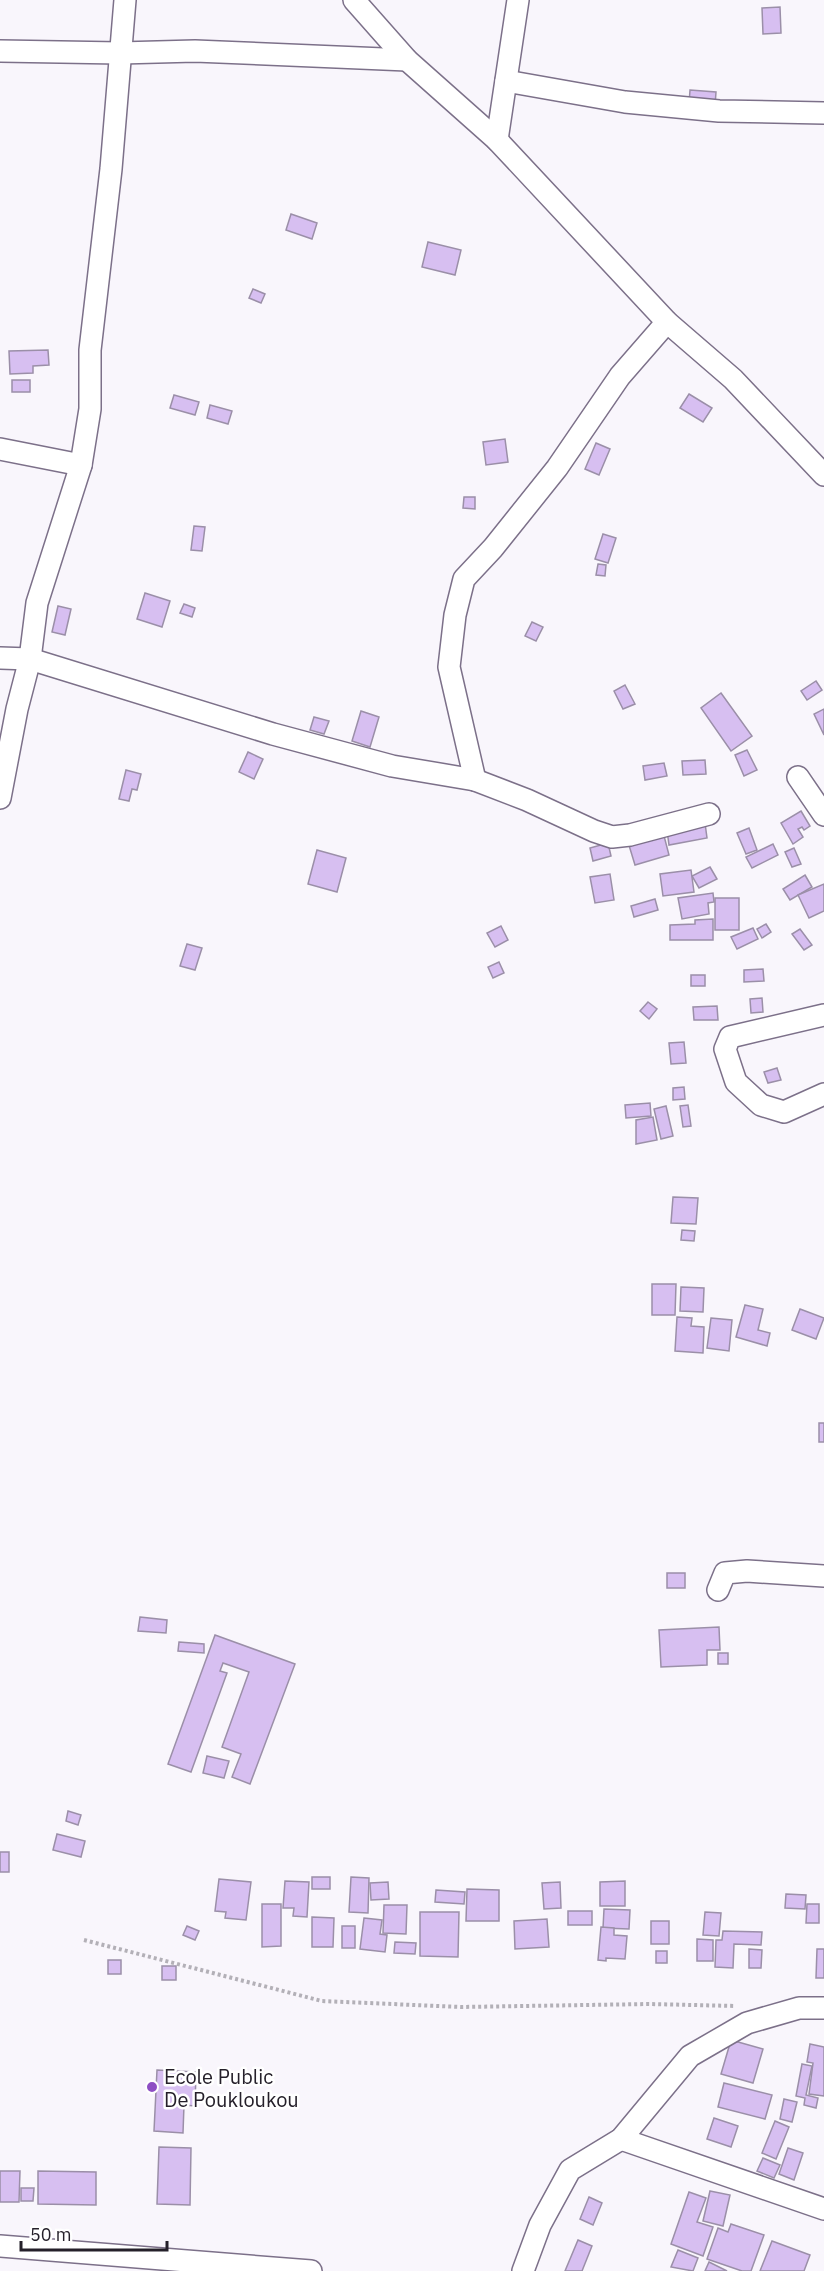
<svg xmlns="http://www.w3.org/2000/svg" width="824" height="2271" viewBox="0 0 824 2271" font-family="'IBM Plex Sans',sans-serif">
  <rect width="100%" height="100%" fill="#f9f6fc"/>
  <g fill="#d7bff1" stroke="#9b8fa8" stroke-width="1.5">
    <polygon points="780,7 781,33 763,34 762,8"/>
    <polygon points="690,90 716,92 715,106 689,104"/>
    <polygon points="291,214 317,223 312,239 286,230"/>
    <polygon points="428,242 461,250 455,275 422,267"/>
    <polygon points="253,289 265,294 261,303 249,298"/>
    <polygon points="48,350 49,365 33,366 33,373 10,374 9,351"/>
    <rect x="12" y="380" width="18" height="12"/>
    <polygon points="689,394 712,408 703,422 680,408"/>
    <polygon points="174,395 199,402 195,415 170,408"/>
    <polygon points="210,405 232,411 228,424 207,418"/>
    <polygon points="505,439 508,462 486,465 483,442"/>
    <polygon points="596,443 610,449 599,475 585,469"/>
    <polygon points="464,497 475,497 475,509 463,508"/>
    <polygon points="194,526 205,527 202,551 191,550"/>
    <polygon points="603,534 616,538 608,563 595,559"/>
    <polygon points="598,564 606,565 605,576 596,575"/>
    <polygon points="145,593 170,601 162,627 137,619"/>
    <polygon points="184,604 195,608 192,617 180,613"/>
    <polygon points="58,606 71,609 65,635 52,632"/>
    <polygon points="532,622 543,627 536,641 525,636"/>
    <polygon points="816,681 822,690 807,700 801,691"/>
    <polygon points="625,685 635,704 623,709 614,691"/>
    <polygon points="721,693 752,736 731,751 701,708"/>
    <polygon points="824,709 824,735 814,714"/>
    <polygon points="361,711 379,717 370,747 352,741"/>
    <polygon points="314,717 329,721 324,734 310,730"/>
    <polygon points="747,750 757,770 744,776 735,755"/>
    <polygon points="248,752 263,759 254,779 239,772"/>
    <polygon points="705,760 706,774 683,775 682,761"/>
    <polygon points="664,763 667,776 645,780 643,766"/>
    <polygon points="126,770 141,774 137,790 132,789 129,801 119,799"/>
    <polygon points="801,811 810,826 804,830 802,827 798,829 803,837 793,844 781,823"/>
    <polygon points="705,823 707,838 669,845 667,830"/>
    <polygon points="749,828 757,850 746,854 737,833"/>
    <polygon points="663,832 669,855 635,865 628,842"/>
    <polygon points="608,843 611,856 593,861 590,848"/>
    <polygon points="773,844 778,855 752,868 746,857"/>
    <polygon points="794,848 801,864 792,867 785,852"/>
    <polygon points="317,850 346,858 337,892 308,884"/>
    <polygon points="710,867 717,879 699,888 692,876"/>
    <polygon points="691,870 694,892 663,896 660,874"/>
    <polygon points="610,874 614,900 595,903 590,877"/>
    <polygon points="805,875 812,887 790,900 783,889"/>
    <polygon points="824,884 824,911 809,918 798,895"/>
    <polygon points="713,893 714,902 708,903 709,914 682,919 678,898"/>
    <rect x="715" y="898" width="24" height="32"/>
    <polygon points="655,899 658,910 634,917 631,906"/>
    <polygon points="713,919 713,940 670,940 670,925 695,924 695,920"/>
    <polygon points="766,924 771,932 762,938 757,929"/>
    <polygon points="501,926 508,940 495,947 487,933"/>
    <polygon points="753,928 758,939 737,949 731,937"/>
    <polygon points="800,929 812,945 804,950 792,934"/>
    <polygon points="187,944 202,948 195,970 180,966"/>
    <polygon points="499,962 504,973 493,978 488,967"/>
    <polygon points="763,969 764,981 744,982 744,970"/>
    <rect x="691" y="975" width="14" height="11"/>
    <polygon points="762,998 763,1012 751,1013 750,999"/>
    <polygon points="648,1002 657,1009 649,1019 640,1011"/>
    <polygon points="717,1006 718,1020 694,1020 693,1007"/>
    <polygon points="684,1042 686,1063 671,1064 669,1043"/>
    <polygon points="777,1068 781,1080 768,1083 764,1072"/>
    <polygon points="684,1087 685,1099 673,1100 673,1088"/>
    <polygon points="650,1103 651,1116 626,1118 625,1105"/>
    <polygon points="688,1105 691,1126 683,1127 680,1106"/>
    <polygon points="666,1106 673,1136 661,1139 654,1109"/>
    <polygon points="653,1117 657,1140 636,1144 636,1120"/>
    <polygon points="673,1197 698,1198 696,1224 671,1223"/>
    <polygon points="682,1230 695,1231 694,1241 681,1240"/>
    <polygon points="652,1284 676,1284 675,1315 652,1315"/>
    <polygon points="681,1287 704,1288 703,1312 680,1311"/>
    <polygon points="745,1305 763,1309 758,1330 770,1333 767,1346 736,1337"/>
    <polygon points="800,1309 824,1318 816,1339 792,1330"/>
    <polygon points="677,1317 692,1318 691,1326 704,1327 703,1353 675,1351"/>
    <polygon points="711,1318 732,1320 729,1351 707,1348"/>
    <rect x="819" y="1423" width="5" height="19"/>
    <rect x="667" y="1573" width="18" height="15"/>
    <polygon points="140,1617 167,1620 166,1633 138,1631"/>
    <polygon points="719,1627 720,1650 707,1650 707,1665 661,1667 659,1630"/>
    <polygon points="215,1635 295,1664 250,1784 232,1777 241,1754 222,1747 249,1672 223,1663 220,1671 227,1673 191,1772 168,1764"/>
    <polygon points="179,1642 204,1644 204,1653 178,1651"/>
    <rect x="718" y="1653" width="10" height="11"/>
    <polygon points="207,1756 229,1761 224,1778 203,1773"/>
    <polygon points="68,1811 81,1815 78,1825 66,1821"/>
    <polygon points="57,1834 85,1841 81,1857 53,1850"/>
    <rect x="0" y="1852" width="9" height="20"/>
    <rect x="312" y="1877" width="18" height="12"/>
    <polygon points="351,1877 369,1878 368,1913 349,1912"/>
    <polygon points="219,1879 251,1882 246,1920 225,1918 226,1912 215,1911"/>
    <polygon points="285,1881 309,1882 307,1917 293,1916 294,1908 283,1908"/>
    <polygon points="625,1881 625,1906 600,1906 600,1882"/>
    <polygon points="388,1882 389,1899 371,1900 370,1883"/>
    <polygon points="560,1882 561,1908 544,1909 542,1883"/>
    <polygon points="467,1889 499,1890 499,1921 466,1921"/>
    <polygon points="436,1890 465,1892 464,1904 435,1902"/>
    <polygon points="786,1894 806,1895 805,1909 785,1908"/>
    <polygon points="262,1904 281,1904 281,1946 262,1947"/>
    <polygon points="807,1904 819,1904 819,1923 806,1923"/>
    <polygon points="384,1905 407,1905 406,1934 383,1933"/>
    <polygon points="604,1909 630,1910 629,1929 603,1928"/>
    <rect x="568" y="1911" width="24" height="14"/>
    <polygon points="420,1912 459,1912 458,1957 420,1956"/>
    <polygon points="705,1912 721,1913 719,1936 703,1935"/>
    <polygon points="312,1917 334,1918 333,1947 312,1947"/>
    <polygon points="364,1918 382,1920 380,1934 387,1935 385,1952 360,1949"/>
    <polygon points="547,1919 549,1947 515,1949 514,1921"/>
    <rect x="651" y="1921" width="18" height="23"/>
    <polygon points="187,1926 199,1931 195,1940 183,1935"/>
    <rect x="342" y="1926" width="13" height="22"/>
    <polygon points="601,1927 614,1928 614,1935 627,1936 625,1959 606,1958 606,1961 598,1960"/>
    <polygon points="723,1931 762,1932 761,1945 734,1944 733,1968 715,1967 716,1940 722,1940"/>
    <polygon points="697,1939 713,1940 713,1961 697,1961"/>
    <polygon points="395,1942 416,1943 415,1954 394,1953"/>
    <polygon points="749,1949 762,1950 761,1968 749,1968"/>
    <polygon points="817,1949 824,1949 824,1978 816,1978"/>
    <rect x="656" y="1951" width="11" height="12"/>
    <rect x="108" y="1960" width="13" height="14"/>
    <rect x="162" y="1966" width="14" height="14"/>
    <polygon points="731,2040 763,2049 753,2083 721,2074"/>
    <polygon points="810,2044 824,2047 824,2096 809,2094 813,2063 807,2062"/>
    <polygon points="802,2064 812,2066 806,2095 818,2098 816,2108 804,2105 805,2098 796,2096"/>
    <polygon points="157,2070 196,2072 195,2106 184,2105 183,2133 154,2131"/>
    <polygon points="724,2083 772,2095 765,2119 718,2107"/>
    <polygon points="784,2099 797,2102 792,2122 780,2119"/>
    <polygon points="714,2118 738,2126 731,2147 707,2139"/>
    <polygon points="775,2121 789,2127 776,2159 762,2153"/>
    <polygon points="159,2147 191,2148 190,2205 157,2204"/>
    <polygon points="788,2148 803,2153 794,2180 779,2174"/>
    <polygon points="763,2158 780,2165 774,2178 757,2171"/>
    <polygon points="0,2171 20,2171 19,2202 0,2202"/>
    <polygon points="38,2171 96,2172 96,2205 38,2204"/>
    <polygon points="21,2188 34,2188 33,2201 21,2201"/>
    <polygon points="710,2191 730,2195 723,2226 703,2221"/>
    <polygon points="689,2192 706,2198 697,2222 713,2227 703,2256 671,2244"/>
    <polygon points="589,2197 602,2203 593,2225 580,2219"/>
    <polygon points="731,2224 764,2235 751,2271 742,2271 707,2259 718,2228 728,2232"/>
    <polygon points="578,2240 592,2246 582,2271 565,2271"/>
    <polygon points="772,2241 810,2255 804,2271 760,2271"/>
    <polygon points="678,2250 698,2258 693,2271 671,2267"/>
    <polygon points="709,2262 727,2271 705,2271"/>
  </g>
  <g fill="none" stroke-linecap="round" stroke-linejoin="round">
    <g stroke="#7c7089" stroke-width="24">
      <g id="street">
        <polyline points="354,0 407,60 497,140 667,322 733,379 824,475"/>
        <polyline points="0,51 120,53 195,51 407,60"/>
        <polyline points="506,81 625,102 719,111 824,113"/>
        <polyline points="497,140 518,0"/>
        <polyline points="0,449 81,465 37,603 30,659 17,709 0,798"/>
        <polyline points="81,465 90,409 90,350 111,169 125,0"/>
        <polyline points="0,658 30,659 273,734 392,766 475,780 527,800 594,831 612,837 630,835 709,814"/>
        <polyline points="798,777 824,815"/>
        <polyline points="475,780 449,667 455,615 464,579 493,548 557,468 620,376 667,322"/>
        <polyline points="824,1015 730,1037 725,1049 736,1082 761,1105 784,1112 824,1094"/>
        <polyline points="718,1590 725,1573 747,1571 824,1576"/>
        <polyline points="621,2139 824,2209"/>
        <polyline points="0,2246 311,2271"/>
        <polyline points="523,2271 540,2225 570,2170 621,2139 690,2056 747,2023 799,2008 824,2008"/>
      </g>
    </g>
    <polyline stroke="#b3b0b7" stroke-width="4" stroke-dasharray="3 3" stroke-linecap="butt" points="84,1940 322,2001 461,2007 649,2004 736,2006"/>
    <use href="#street" stroke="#fff" stroke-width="21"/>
  </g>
  <circle fill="#8e4ec4" stroke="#fff" stroke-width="2" cx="152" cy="2087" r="6"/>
  <g text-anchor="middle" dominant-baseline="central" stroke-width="5" stroke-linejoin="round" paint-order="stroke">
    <g font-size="20" fill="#25202a" stroke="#fff" text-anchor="start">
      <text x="164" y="2076">Ecole Public<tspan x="164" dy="23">De Poukloukou</tspan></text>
    </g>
  </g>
  <path d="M21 2241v9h146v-9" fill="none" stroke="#25202a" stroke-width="3"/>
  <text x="30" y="2241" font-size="18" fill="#25202a" stroke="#ffffff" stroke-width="4.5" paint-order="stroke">50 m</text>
</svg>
